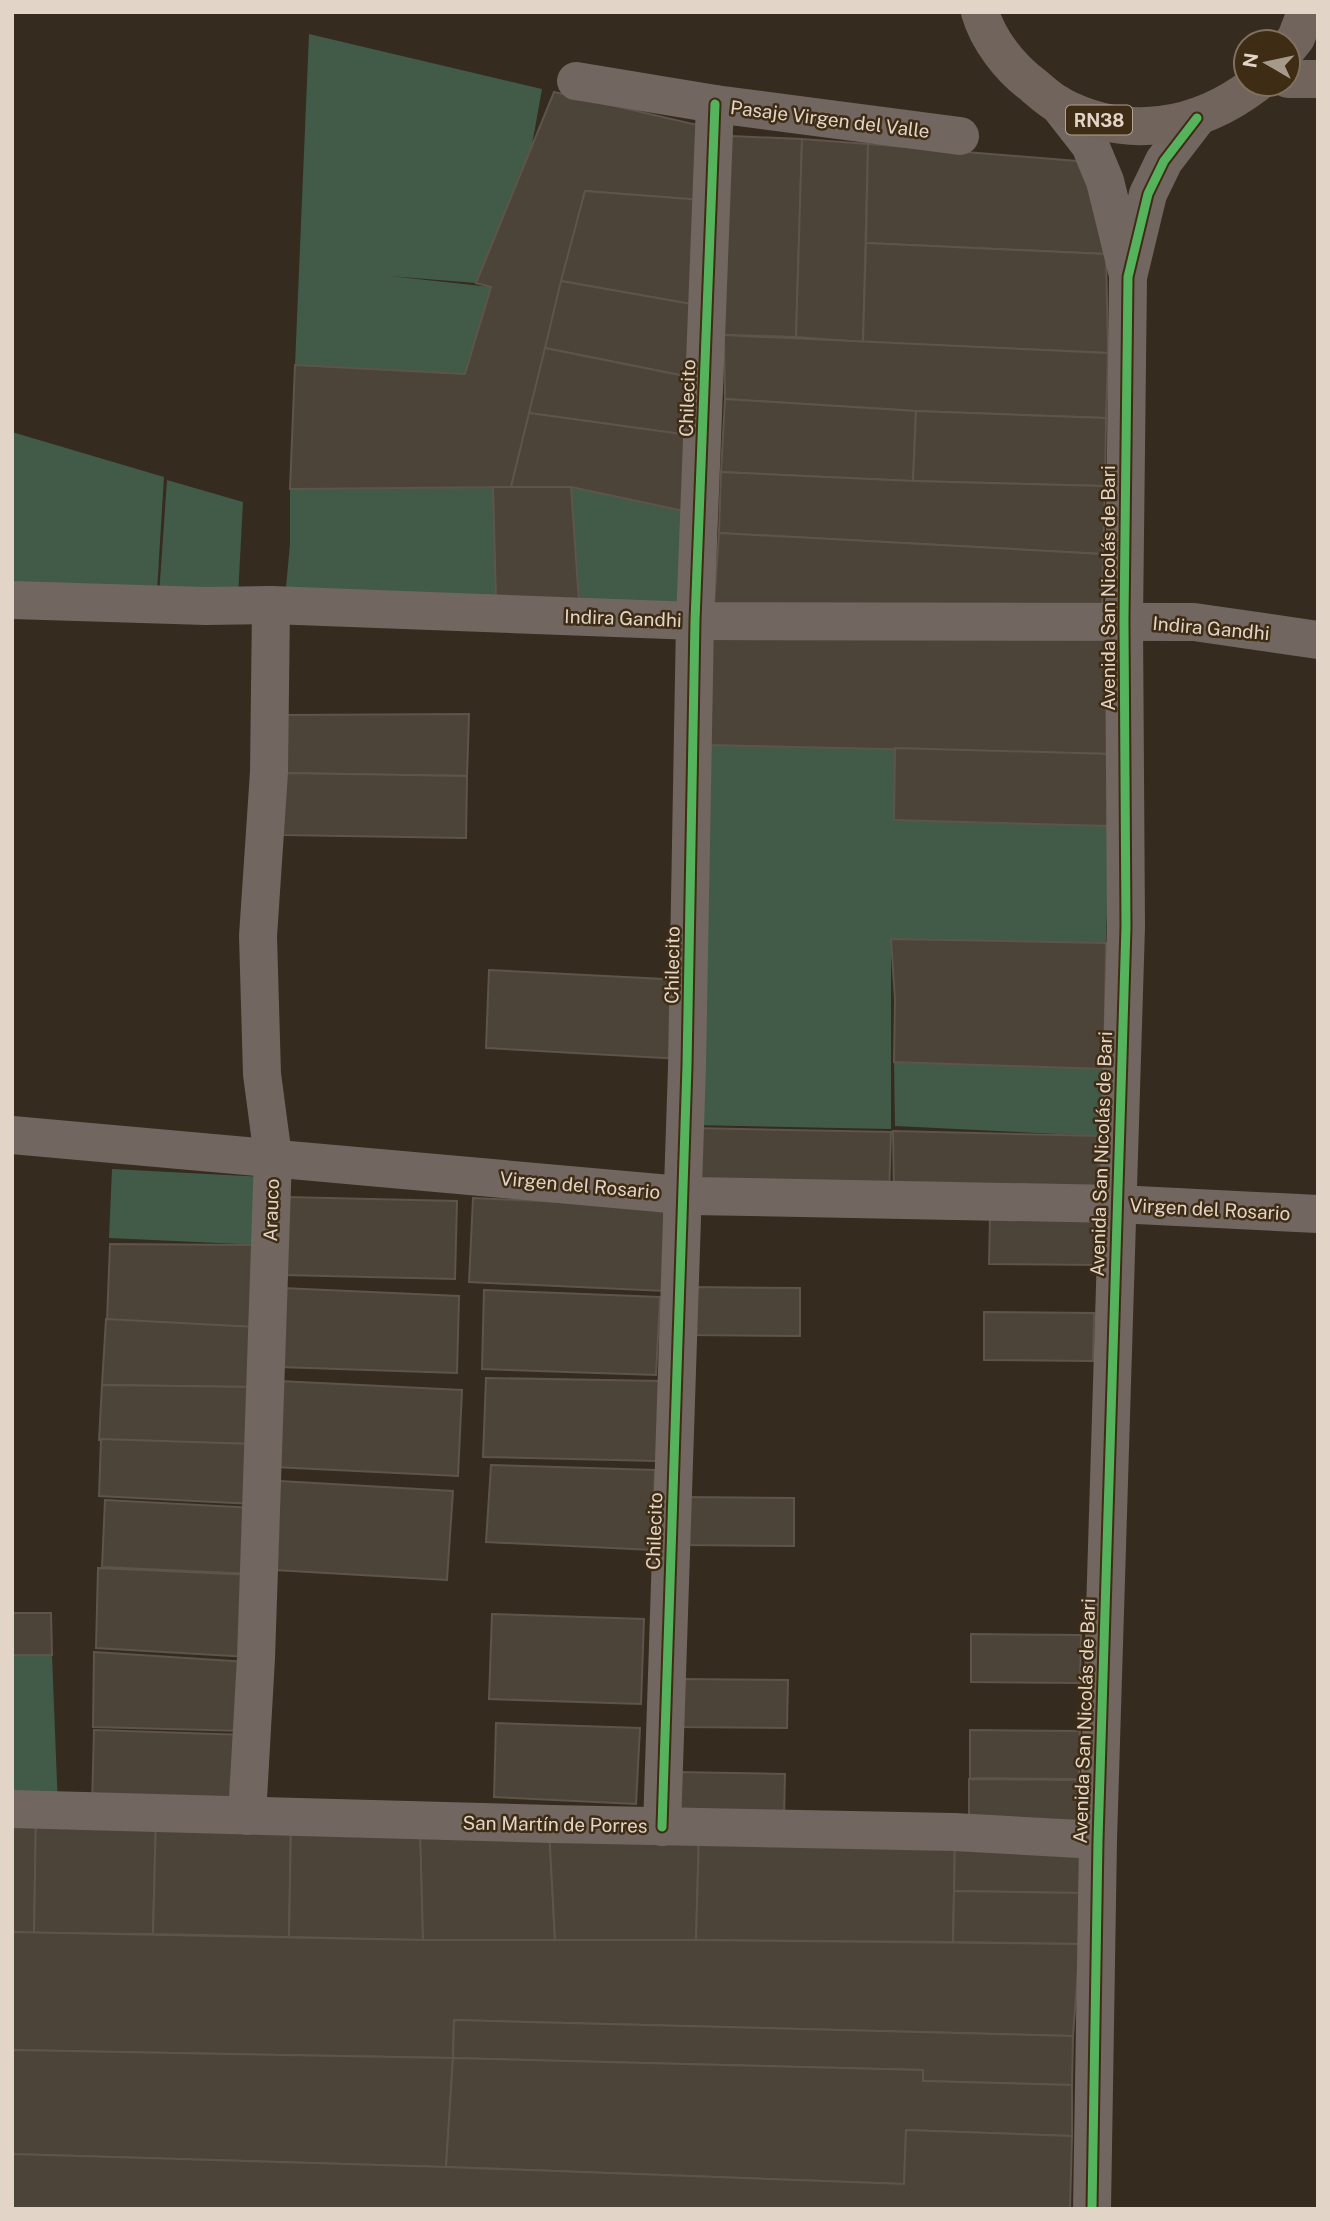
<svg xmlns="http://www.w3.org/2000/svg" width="1330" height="2221" viewBox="0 0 1330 2221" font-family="'Public Sans',sans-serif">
  <rect width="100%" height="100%" fill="#352b1f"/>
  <g fill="#425a48">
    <polygon points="309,34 542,89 532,145 476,283 389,276 491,287 465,374 295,365"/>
    <polygon points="12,432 164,477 157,591 12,587"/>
    <polygon points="167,480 243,502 238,597 159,595"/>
    <polygon points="493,487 496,600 286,587 290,544 290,489"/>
    <polygon points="571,487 689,512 686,604 579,602"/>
    <polygon points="706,745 895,748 894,820 1110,826 1106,943 891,939 891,924 891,1129 691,1125"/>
    <polygon points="894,1062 1104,1069 1100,1136 895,1126"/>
    <polygon points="112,1169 264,1177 260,1245 109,1238"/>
    <polygon points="12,1655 52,1655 58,1808 12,1807"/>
  </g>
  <g fill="#4c4439" stroke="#5e544a" stroke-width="2">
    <polygon points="554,92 706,127 702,200 585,191 511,487 290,489 295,365 465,374 491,287 476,283"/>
    <polygon points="731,136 802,139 796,337 724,335"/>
    <polygon points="802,139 868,144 863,342 796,337"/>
    <polygon points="868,144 1077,161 1101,219 1106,254 866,243"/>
    <polygon points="585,191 702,200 697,305 561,281"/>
    <polygon points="866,243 1106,254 1108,353 863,342"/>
    <polygon points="561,281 697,305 695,378 545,348"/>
    <polygon points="724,335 1108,353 1106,418 916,411 725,399"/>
    <polygon points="545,348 695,378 696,436 529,413"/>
    <polygon points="725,399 916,411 913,481 721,472"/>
    <polygon points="916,411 1106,418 1105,486 913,481"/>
    <polygon points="529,413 696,436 689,512 571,487 511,487"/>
    <polygon points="721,472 913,481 1105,486 1103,554 719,533"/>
    <polygon points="493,487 571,487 579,602 496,600"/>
    <polygon points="719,533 1103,554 1102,620 713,620"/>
    <polygon points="707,636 1106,636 1112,754 706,745"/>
    <polygon points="469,714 467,776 284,773 286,715"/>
    <polygon points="895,748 1112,754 1110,826 894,820"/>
    <polygon points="284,773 467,776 466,838 283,835"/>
    <polygon points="891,939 1106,943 1104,1069 894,1062 895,1000"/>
    <polygon points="489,970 683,980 681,1059 486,1048"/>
    <polygon points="691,1128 891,1132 889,1196 691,1190"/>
    <polygon points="893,1131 1100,1136 1097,1195 894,1196"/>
    <polygon points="285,1197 457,1201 455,1279 283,1275"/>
    <polygon points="473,1198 669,1207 665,1291 469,1282"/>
    <polygon points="990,1216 1099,1217 1098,1265 989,1264"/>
    <polygon points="110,1244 260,1245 253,1327 107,1321"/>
    <polygon points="690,1287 800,1288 800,1336 690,1335"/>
    <polygon points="282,1288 459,1296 457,1373 279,1367"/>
    <polygon points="484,1290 660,1297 656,1375 482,1369"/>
    <polygon points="984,1312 1094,1313 1093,1361 984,1360"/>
    <polygon points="106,1319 256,1327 258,1387 102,1385"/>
    <polygon points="486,1378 662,1381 656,1461 483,1457"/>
    <polygon points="279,1381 462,1390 458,1476 274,1467"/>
    <polygon points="102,1385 258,1387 253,1444 99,1440"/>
    <polygon points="101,1439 253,1444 252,1504 99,1496"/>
    <polygon points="491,1465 655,1470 652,1550 486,1542"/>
    <polygon points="280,1481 453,1491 447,1580 275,1570"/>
    <polygon points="685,1497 794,1498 794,1546 685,1545"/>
    <polygon points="105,1500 257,1508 254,1574 102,1567"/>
    <polygon points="98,1568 254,1575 249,1657 96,1648"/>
    <polygon points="12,1613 51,1613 52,1655 12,1655"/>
    <polygon points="492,1614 644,1619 641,1704 489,1699"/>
    <polygon points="971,1634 1081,1635 1080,1683 971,1682"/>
    <polygon points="94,1652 247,1662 245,1731 93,1727"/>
    <polygon points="678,1679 788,1680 787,1728 678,1727"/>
    <polygon points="496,1723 640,1728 636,1804 494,1797"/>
    <polygon points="94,1730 247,1735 244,1811 92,1806"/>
    <polygon points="970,1730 1080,1731 1079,1779 970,1778"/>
    <polygon points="676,1772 785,1774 784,1819 675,1818"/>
    <polygon points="969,1779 1079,1780 1078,1828 969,1827"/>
    <polygon points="12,1814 36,1814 34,1933 12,1932"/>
    <polygon points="36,1814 156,1817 153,1934 34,1933"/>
    <polygon points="156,1817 291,1821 289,1937 153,1934"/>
    <polygon points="291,1821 420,1824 423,1940 289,1937"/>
    <polygon points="420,1824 549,1828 555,1940 423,1940"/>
    <polygon points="549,1828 699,1832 696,1940 555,1940"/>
    <polygon points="699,1832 955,1838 953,1942 696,1940"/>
    <polygon points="955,1838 1081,1845 1081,1893 954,1891"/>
    <polygon points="954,1891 1081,1893 1080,1944 953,1942"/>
    <polygon points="12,1932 423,1940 696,1940 1080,1944 1073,2036 454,2020 453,2058 12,2050"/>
    <polygon points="454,2020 1073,2036 1072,2085 923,2081 923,2070 453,2058"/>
    <polygon points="12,2050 453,2058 446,2167 12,2154"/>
    <polygon points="453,2058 923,2070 923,2081 1072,2085 1072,2136 906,2130 904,2184 446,2167"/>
    <polygon points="906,2130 1072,2136 1070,2209 12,2209 12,2154 446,2167 904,2184"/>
  </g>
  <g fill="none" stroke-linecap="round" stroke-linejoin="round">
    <g stroke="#726660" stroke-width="38">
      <polyline points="576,81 715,104 960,136"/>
      <polyline points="12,600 206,606 271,605 695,621 1194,622 1318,640"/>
      <polyline points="12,1135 692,1196 1117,1204 1318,1214"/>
      <polyline points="12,1809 552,1824 954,1832 1098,1840"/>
      <polyline points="247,1816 256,1658 273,1157 262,1074 258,936 269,772 271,605"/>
      <polyline points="662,1827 687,1066 695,621 715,104"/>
    </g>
    <g stroke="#726660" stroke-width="38">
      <polyline points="1058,104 1090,145 1105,181 1127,271"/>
      <polyline points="1092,2209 1098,1840 1126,927 1124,621 1128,277 1148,194 1164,161 1197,118"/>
    </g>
    <g stroke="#70645c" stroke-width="38">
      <path d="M980,12C988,40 1010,68 1033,85C1041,92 1050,100 1059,105C1127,141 1197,129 1256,84"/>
      <polyline points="1288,48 1296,38 1306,12"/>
      <polyline points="1288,79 1318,79"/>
    </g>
    <g stroke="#3f2c15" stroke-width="13">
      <g id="cycleway">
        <polyline points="662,1827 687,1066 695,621 715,104"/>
        <polyline points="1092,2209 1098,1840 1126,927 1124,621 1128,277 1148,194 1164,161 1197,118"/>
      </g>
    </g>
    <use href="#cycleway" stroke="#56b35d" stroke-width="9"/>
  </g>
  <g text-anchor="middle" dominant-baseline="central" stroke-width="5" stroke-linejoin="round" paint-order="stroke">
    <rect fill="#3f2c15" stroke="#b1a292" stroke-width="2" x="1066" y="105.5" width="66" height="29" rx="5"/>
    <g font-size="18" font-weight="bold" fill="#e2d5c7">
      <text x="1099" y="120">RN38</text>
    </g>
    <g font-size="19" fill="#e2d5c7" stroke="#3f2c15">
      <text transform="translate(830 119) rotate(7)">Pasaje Virgen del Valle</text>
      <text transform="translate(687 398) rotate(-88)">Chilecito</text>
      <text transform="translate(1108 588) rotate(-90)">Avenida San Nicolás de Bari</text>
      <text transform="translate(623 618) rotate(2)">Indira Gandhi</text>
      <text transform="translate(1211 628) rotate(5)">Indira Gandhi</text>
      <text transform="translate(672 965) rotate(-89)">Chilecito</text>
      <text transform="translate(1101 1154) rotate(-88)">Avenida San Nicolás de Bari</text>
      <text transform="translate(580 1185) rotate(5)">Virgen del Rosario</text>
      <text transform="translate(1210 1209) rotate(3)">Virgen del Rosario</text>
      <text transform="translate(271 1210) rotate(-88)">Arauco</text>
      <text transform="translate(654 1531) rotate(-88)">Chilecito</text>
      <text transform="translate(1084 1721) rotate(-88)">Avenida San Nicolás de Bari</text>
      <text transform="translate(555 1824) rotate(1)">San Martín de Porres</text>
    </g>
  </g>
  <rect width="1330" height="2221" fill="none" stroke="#e2d5c7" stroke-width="28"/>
  <g transform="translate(1267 63) rotate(279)"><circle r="33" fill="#3f2c15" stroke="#80705c" stroke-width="2"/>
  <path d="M0-5L12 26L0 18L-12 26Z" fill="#a59a8c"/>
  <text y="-10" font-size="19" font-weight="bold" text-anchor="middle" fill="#e2d5c7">N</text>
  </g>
</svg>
